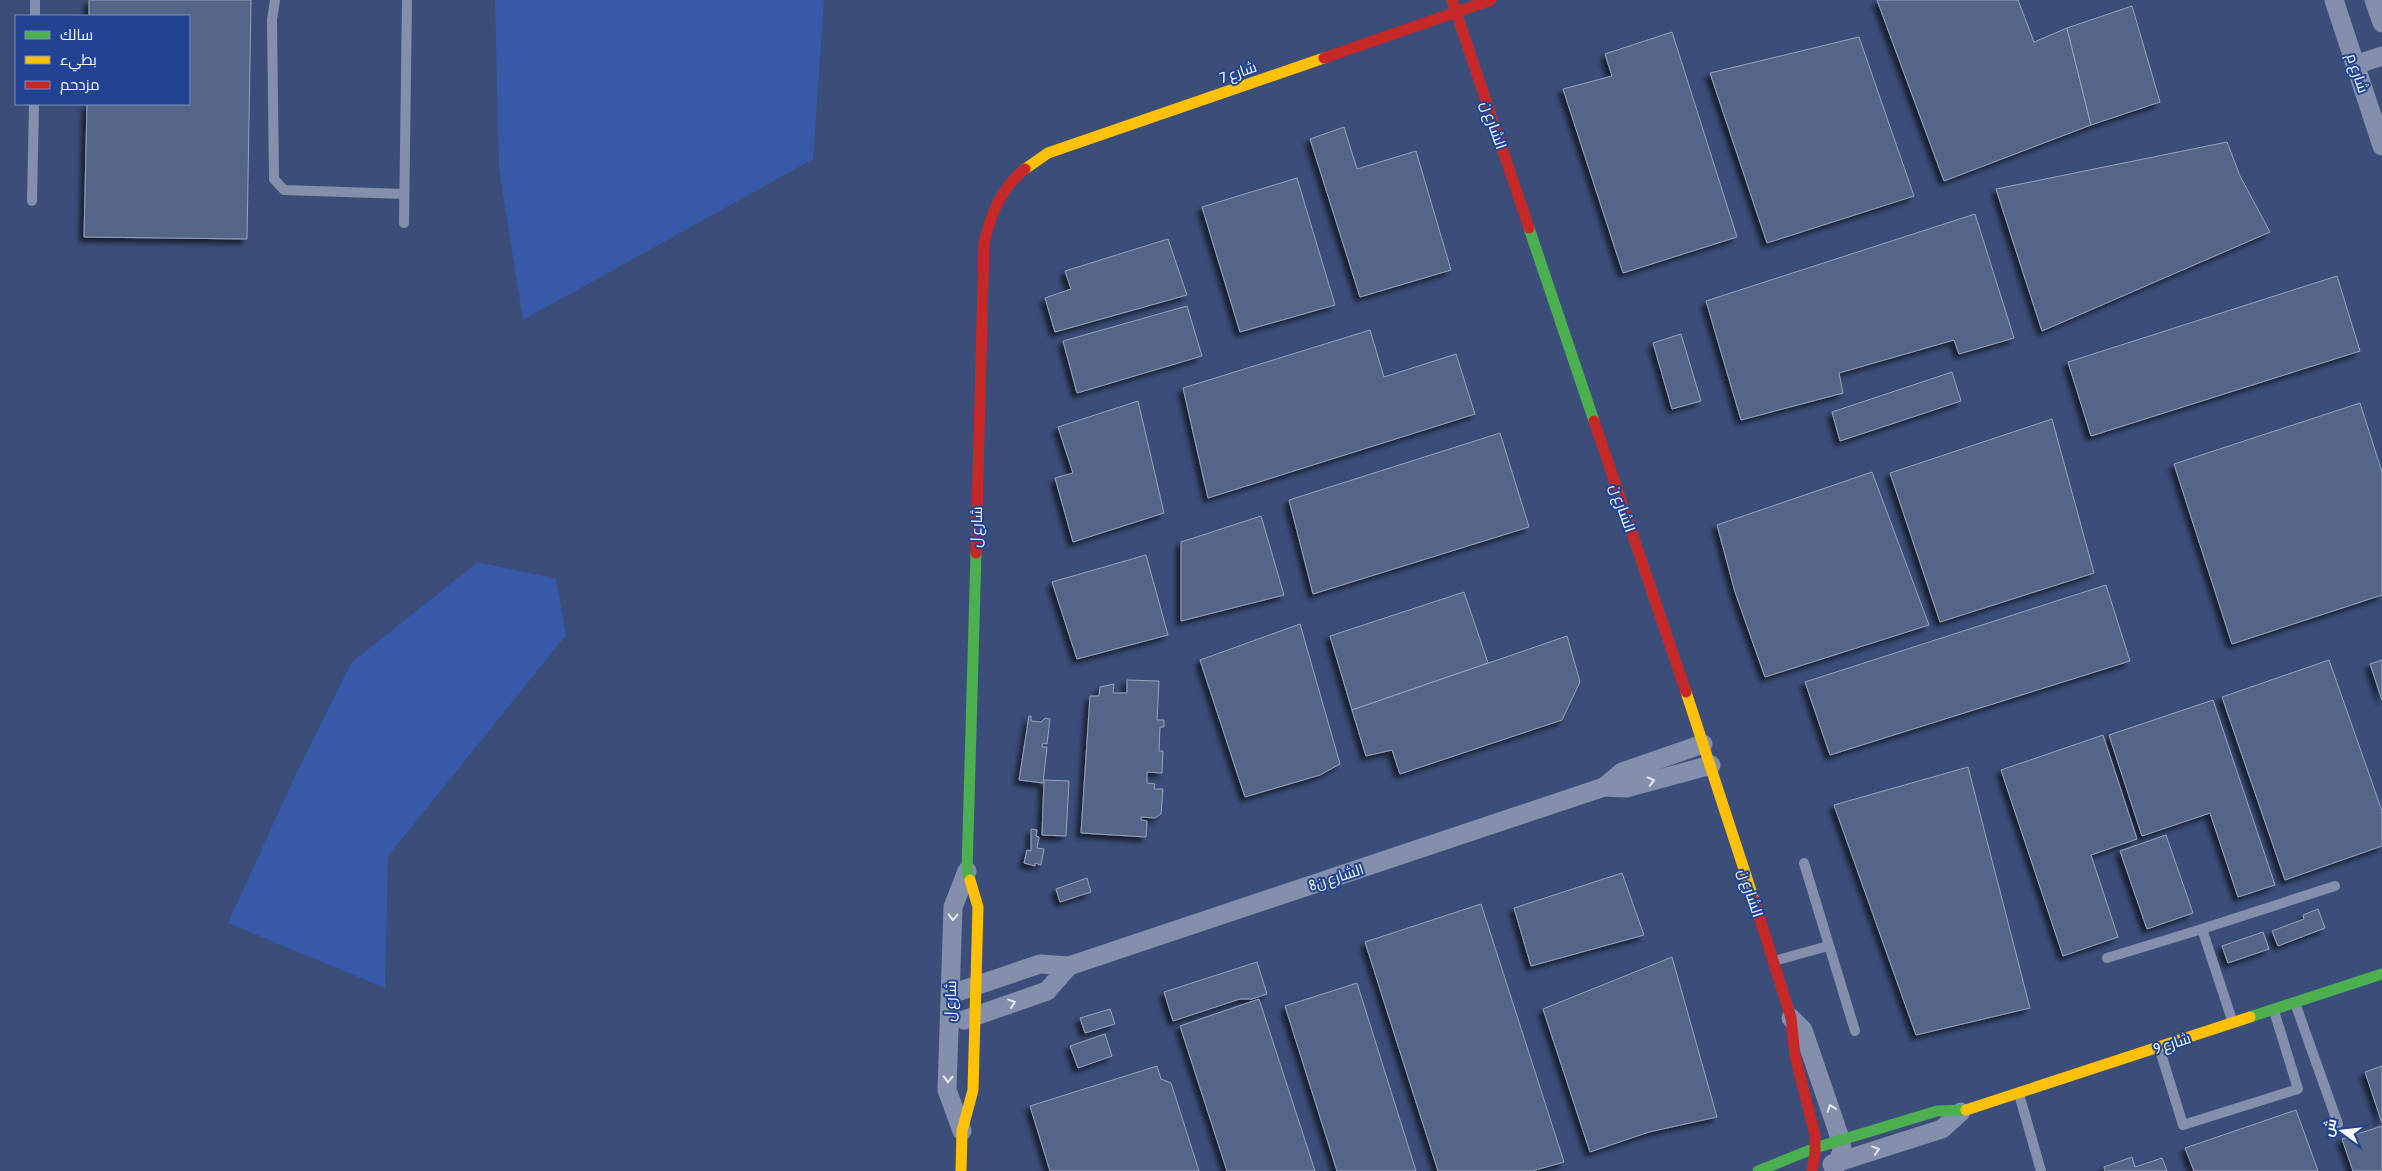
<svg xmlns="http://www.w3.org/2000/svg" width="2382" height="1171" viewBox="0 0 2382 1171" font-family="'Asap Condensed',Cairo,sans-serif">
  <defs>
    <filter id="shadow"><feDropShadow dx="-4.5" dy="4.5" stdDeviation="2.5" flood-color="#0009"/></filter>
  </defs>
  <rect width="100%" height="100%" fill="#3b4e79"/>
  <g fill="#3659a9">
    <polygon points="495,0 824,0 813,159 523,320 499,169"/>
    <polygon points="478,562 556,579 566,635 388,856 385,988 228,923 298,770 351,663"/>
  </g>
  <g fill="#556587" stroke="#98a2ba" filter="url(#shadow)">
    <polygon points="89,0 251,0 247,239 84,237 87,104 189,104 189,16 89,16"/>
    <polygon points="1877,0 2018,0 2034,42 2067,28 2091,125 1944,181"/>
    <polygon points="2132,6 2160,102 2091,125 2067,28"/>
    <polygon points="1672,32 1737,237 1623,273 1563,89 1612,76 1605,54"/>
    <polygon points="1859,37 1914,196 1767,243 1710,73"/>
    <polygon points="1344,127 1357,169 1416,151 1451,270 1360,297 1310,139"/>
    <polygon points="2227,142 2240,176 2270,232 2042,331 1996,189"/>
    <polygon points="1297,178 1335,305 1240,332 1202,207"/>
    <polygon points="1975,214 2014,338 1959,354 1954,340 1839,373 1843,393 1741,420 1706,301"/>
    <polygon points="1168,239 1187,295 1055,332 1045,298 1071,289 1065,271"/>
    <polygon points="2337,276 2360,351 2091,436 2068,362"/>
    <polygon points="1187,306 1202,356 1077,393 1063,341"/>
    <polygon points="1370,330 1384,377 1456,354 1475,414 1208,498 1183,388"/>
    <polygon points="1681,334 1701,401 1672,409 1653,343"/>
    <polygon points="1952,372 1961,401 1840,441 1832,412"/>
    <polygon points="1138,401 1164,513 1073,542 1055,478 1073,473 1058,427"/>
    <polygon points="2360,403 2382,472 2382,595 2232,644 2174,464"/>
    <polygon points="2052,419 2094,573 1940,622 1890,473"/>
    <polygon points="1500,433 1529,527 1313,594 1289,500"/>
    <polygon points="1872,472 1929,625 1765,677 1735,592 1717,525"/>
    <polygon points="1261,516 1284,595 1181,621 1181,542"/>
    <polygon points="1146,555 1168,635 1077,659 1052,582"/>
    <polygon points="2106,585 2130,661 1830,755 1805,682"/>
    <polygon points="1464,592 1488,663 1352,710 1330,636"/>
    <polygon points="1300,624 1340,764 1320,775 1245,797 1200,660"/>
    <polygon points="1567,636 1580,682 1562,720 1400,774 1392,750 1366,756 1352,710"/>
    <polygon points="2329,660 2382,811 2382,846 2285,880 2222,697"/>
    <polygon points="2382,660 2382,700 2370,664"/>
    <polygon points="1127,680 1159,681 1157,720 1164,720 1164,727 1160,727 1159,751 1163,751 1162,773 1147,772 1147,783 1155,784 1154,789 1163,789 1161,814 1155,818 1141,817 1141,820 1147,821 1146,837 1081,833 1090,696 1099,696 1100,687 1114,684 1113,693 1127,693"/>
    <polygon points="2213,700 2275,885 2238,897 2210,813 2142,836 2109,735"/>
    <polygon points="1029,716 1031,716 1031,721 1041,722 1045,718 1050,719 1047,744 1043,743 1042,747 1047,747 1043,783 1019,780"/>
    <polygon points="2103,735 2137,839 2091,855 2118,937 2063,956 2001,770"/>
    <polygon points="1968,767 2030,1008 1916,1035 1834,805"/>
    <polygon points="1044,780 1069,781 1066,836 1042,835"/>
    <polygon points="1031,829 1037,830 1036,836 1039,837 1037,848 1044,849 1041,865 1035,863 1035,866 1024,863 1027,850 1031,851"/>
    <polygon points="2166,835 2193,913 2147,929 2120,851"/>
    <polygon points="1622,873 1644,935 1531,966 1514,908"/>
    <polygon points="1087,878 1091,892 1060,902 1056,889"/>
    <polygon points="1481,904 1564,1162 1532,1171 1438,1171 1365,942"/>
    <polygon points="2318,909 2325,928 2278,946 2272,931 2304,919 2303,915"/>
    <polygon points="2263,932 2269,949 2228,963 2222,946"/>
    <polygon points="1672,957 1717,1117 1649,1132 1590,1152 1543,1009"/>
    <polygon points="1257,962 1267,994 1252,999 1240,999 1173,1021 1164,992"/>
    <polygon points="1357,983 1416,1171 1337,1171 1285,1006"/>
    <polygon points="1259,999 1315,1171 1227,1171 1180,1026"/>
    <polygon points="1110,1009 1115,1024 1085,1033 1080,1018"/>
    <polygon points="1105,1034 1112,1056 1078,1068 1070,1046"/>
    <polygon points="1157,1066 1161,1079 1171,1083 1199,1171 1050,1171 1030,1106"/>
    <polygon points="2382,1066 2382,1123 2365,1072"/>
    <polygon points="2296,1110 2318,1171 2194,1171 2185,1148"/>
    <polygon points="2382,1126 2382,1171 2353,1171 2342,1139"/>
    <polygon points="2132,1157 2135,1167 2162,1158 2167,1171 2105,1171 2104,1167"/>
  </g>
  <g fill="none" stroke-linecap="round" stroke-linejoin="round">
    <g stroke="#8490ab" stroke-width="10">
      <polyline points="275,0 272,20 274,179 284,190 404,194"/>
      <polyline points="35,16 35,0"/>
      <polyline points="32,201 34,104"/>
      <polyline points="404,223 407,0"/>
      <polyline points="1804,863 1855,1031"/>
      <polyline points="2107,958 2202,929"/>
      <polyline points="1774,961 1828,946"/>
      <polyline points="2295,1003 2338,1124"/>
      <polyline points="2233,1023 2202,929 2335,886"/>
      <polyline points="2159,1047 2183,1125 2298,1089 2274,1011"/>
      <polyline points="2019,1094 2041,1171"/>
    </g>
    <g stroke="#8490ab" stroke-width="19">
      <polyline points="2334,0 2382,146"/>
      <polyline points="2374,0 2382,23"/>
      <polyline points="2355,65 2382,56"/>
      <polyline points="1604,787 1622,772 1703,744"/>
      <polyline points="951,994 1040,964 1069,966 1604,787 1626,788 1711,765"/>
      <polyline points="1791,1018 1803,1030 1841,1141 1842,1151 1834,1171"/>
      <polyline points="964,1020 1047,991 1069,966"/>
      <polyline points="962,1131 947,1090 953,907 967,871"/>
      <polyline points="1832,1164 1942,1129 1961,1112"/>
    </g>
    <g stroke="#4caf50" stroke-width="11">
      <polyline points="1529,228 1594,421"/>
      <polyline points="970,880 967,871 976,553"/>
      <polyline points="2250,1017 2382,974"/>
      <polyline points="1758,1171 1815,1148 1937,1111 1966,1110"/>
    </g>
    <g stroke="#ffc107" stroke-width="11">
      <polyline points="1025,169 1048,153 1324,58"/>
      <polyline points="1686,692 1754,900"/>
      <polyline points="1966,1110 2250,1017"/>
      <polyline points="961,1171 962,1131 973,1090 978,907 970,880"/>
    </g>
    <g stroke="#c62828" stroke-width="11">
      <polyline points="1452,0 1529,228"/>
      <polyline points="1324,58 1491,0"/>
      <polyline points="1594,421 1686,692"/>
      <path d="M976,553L984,243C991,214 1001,188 1025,169"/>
      <polyline points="1754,900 1791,1018 1795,1056 1815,1135 1815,1154 1812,1171"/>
    </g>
  </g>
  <defs><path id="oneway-chevron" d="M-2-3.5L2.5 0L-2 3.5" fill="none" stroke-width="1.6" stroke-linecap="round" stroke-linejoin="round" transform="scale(1.25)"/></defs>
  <g stroke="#e6e9ee">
    <use href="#oneway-chevron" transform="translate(1651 781) rotate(-15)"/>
    <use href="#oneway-chevron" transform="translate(953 917) rotate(92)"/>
    <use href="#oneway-chevron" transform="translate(1012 1003) rotate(-19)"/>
    <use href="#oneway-chevron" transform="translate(948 1079) rotate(92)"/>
    <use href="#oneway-chevron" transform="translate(1831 1108) rotate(-109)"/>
    <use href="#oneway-chevron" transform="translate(1876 1150) rotate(-18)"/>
  </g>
  <g text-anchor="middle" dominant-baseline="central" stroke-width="4" stroke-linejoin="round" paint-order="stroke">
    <g font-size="15" fill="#fff" stroke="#214393">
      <text transform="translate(1238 72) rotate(-19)">شارع 7</text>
      <text transform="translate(2358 73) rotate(72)">شارع م</text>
      <text transform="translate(1494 125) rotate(71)">الشارع ن</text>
      <text transform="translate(1623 508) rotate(71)">الشارع ن</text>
      <text transform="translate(976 527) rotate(-88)">شارع ل</text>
      <text transform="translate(1336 877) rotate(-18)">الشارع ن8</text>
      <text transform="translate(1751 893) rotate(72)">الشارع ن</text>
      <text transform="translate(950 1001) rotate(-88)">شارع ل</text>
      <text transform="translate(2172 1043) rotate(-18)">شارع 9</text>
    </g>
  </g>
  <rect x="15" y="15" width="175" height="90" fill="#214393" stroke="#7a8ebe"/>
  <rect x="25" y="31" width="25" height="8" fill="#4caf50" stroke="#7a8ebe"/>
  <text x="60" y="40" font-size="15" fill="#ffffff">سالك</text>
  <rect x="25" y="56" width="25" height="8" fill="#ffc107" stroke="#7a8ebe"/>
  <text x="60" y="65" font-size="15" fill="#ffffff">بطيء</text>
  <rect x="25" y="81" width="25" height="8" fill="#c62828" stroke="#7a8ebe"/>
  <text x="60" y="90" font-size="15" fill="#ffffff">مزدحم</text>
  <g transform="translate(2342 1131) rotate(285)" stroke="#214393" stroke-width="4" paint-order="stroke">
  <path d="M0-4L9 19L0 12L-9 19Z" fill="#ffffff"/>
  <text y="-8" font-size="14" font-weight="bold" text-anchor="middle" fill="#ffffff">ش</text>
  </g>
</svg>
